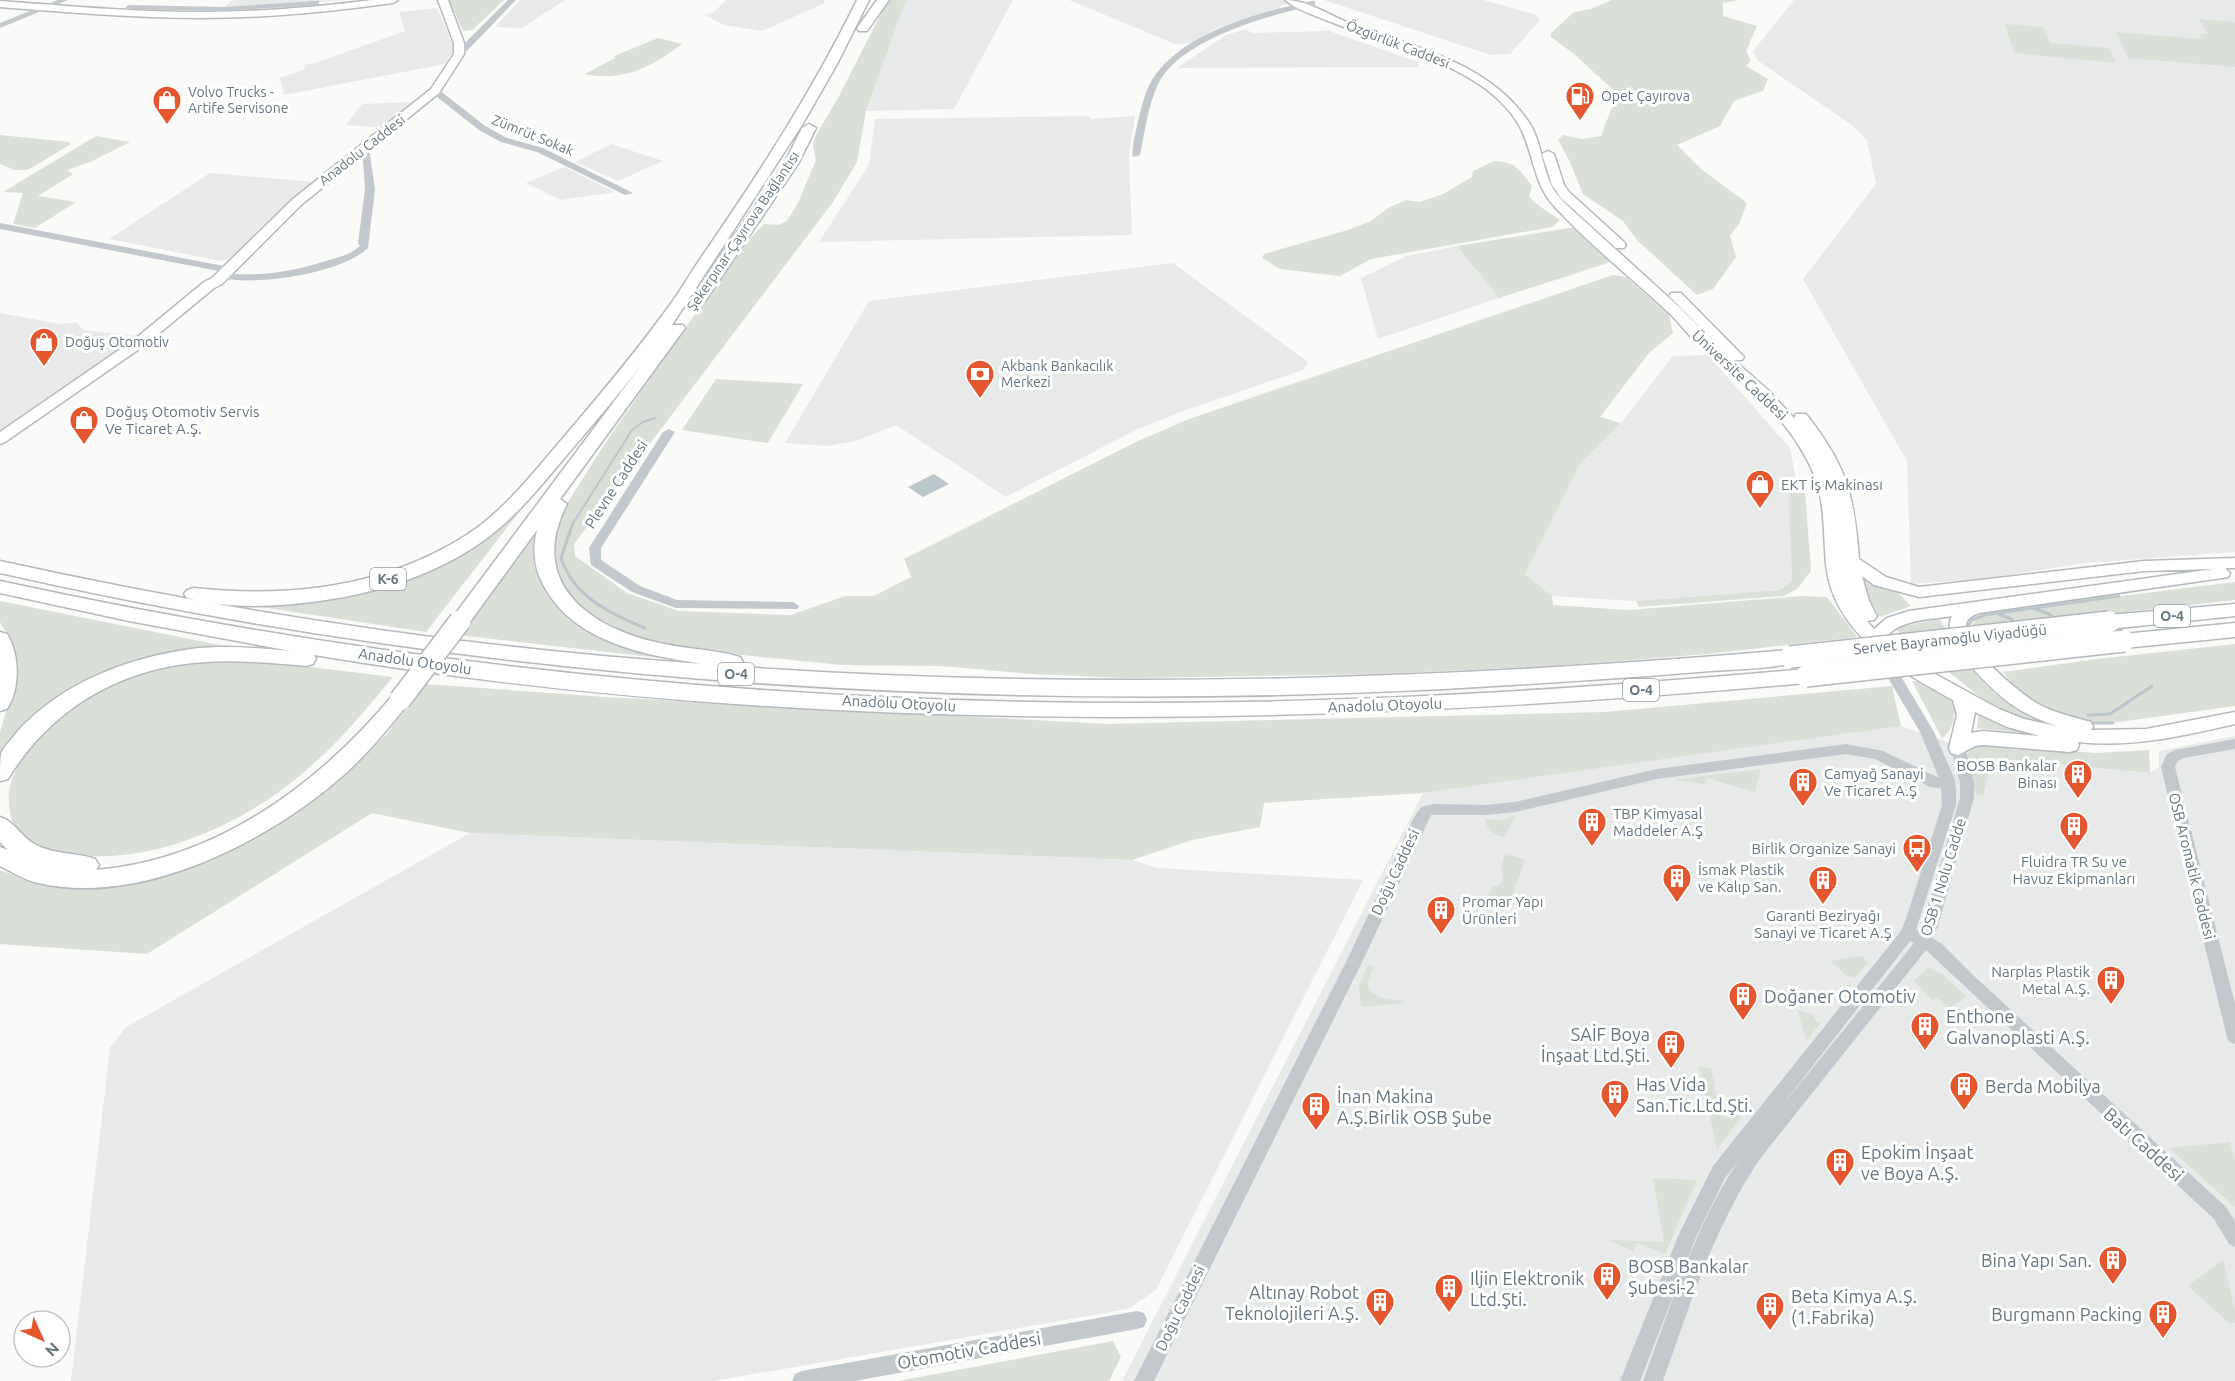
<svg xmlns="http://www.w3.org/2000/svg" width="2235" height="1381" viewBox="0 0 2235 1381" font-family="Ubuntu,sans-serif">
  <rect width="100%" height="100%" fill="#fafaf8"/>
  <g fill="#e8e9e9">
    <polygon points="233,0 346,0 267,6 224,7"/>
    <polygon points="520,0 565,0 522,28 495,27"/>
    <polygon points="726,0 824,0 825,3 762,31 724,25 705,15 714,12"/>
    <polygon points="906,0 1013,0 954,109 866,111"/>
    <polygon points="1069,0 1282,0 1289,4 1282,5 1278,10 1217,28 1192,43 1175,44"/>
    <polygon points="1324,0 1483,0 1537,15 1540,20 1510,54 1491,55"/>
    <polygon points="1794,0 2235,0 2235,552 2086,563 1980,579 1911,584 1907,461 1803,279 1876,184 1867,140 1853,126 1757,60 1753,51"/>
    <polygon points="437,8 453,45 452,53 445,64 284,95 280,78 305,69 304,65 315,63 405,31 399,12"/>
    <polygon points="1246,29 1252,33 1329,31 1418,62 1419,67 1177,68 1226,35"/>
    <polygon points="418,102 383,128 346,125 362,104"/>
    <polygon points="1089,116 1091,119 1135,116 1129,156 1132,235 819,242 869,165 875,119"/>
    <polygon points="611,144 663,161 618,181 575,162"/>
    <polygon points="564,167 615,192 561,200 526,183"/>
    <polygon points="210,173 314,182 230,259 221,261 109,239"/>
    <polygon points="1457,246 1499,298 1378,339 1361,278 1407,256"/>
    <polygon points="1173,263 1308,362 1303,370 1186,410 1136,430 1006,497 896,425 856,441 827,446 785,443 869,301"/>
    <polygon points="0,313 60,324 77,322 83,330 137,336 0,432"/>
    <polygon points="1708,355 1790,448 1798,489 1788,490 1792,581 1780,590 1634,601 1552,596 1525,574 1580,464 1621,423 1673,356"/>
    <polygon points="1901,726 1993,758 2149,773 2159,767 2159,751 2235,736 2235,1381 1122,1381 1423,793"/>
    <polygon points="470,833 1132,860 1158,868 1363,880 1156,1290 1128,1309 714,1381 71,1381 110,1048 126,1027"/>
  </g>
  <g fill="#dadfd7">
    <polygon points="449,0 504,0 472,30 463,31"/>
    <polygon points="888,0 906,0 866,111 857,162 833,202 574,544 575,556 627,593 679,611 791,615 845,596 874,596 911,577 904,559 1136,442 1189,419 1613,275 1626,277 1669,315 1673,333 1649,353 1600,417 1621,423 1580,464 1525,574 1552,596 1553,605 1628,610 1802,596 1827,597 1857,637 1707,654 1553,666 1379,674 1126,678 1031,674 941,666 842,665 713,652 644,640 622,631 590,613 568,593 553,563 551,549 559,516 608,439 742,247 764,224 779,225 787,221 798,203 816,160 813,146 815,137 838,98"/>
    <polygon points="1612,0 1738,0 1723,3 1723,16 1757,26 1746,51 1751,61 1746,66 1768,79 1763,91 1734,101 1720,126 1677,145 1701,169 1747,203 1740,222 1730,236 1736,257 1713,289 1697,295 1637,240 1623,221 1583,194 1569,160 1558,140 1563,135 1582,139 1601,136 1612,107 1620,96 1574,54 1551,37 1551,33 1574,12 1591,9"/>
    <polygon points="2199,19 2235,22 2235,67 2128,58 2116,32 2201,39 2200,34 2208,34"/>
    <polygon points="2005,24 2043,27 2050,43 2109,48 2116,63 2014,53"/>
    <path d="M658,38L682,44C651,67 624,82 585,74L615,58L614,56Z"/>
    <polygon points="0,135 69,142 71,144 28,170 15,170 0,164"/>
    <polygon points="96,136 130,142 90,162 67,170 73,174 38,196 76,202 35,228 13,224 23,193 3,192"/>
    <path d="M1494,161C1516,162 1519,169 1532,186L1529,196C1534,204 1551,213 1560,220L1552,227L1371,259L1340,276L1280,269L1262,258L1264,254L1348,230L1371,221L1388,208L1406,200L1420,202L1443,194L1472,177L1473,171Z"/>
    <polygon points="1575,227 1611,262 1499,298 1457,246"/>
    <polygon points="716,379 803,384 768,443 682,430"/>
    <polygon points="540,485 426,632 261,607 238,607 410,576"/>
    <polygon points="1788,489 1805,490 1811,571 1797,589 1784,596 1639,607 1636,601 1780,590 1792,581"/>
    <path d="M543,518L548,591L546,593C575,632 618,644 663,655L661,658L458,635Z"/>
    <polygon points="1864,575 1899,594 1911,606 1880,617 1868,596"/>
    <polygon points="2235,582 2235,600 1970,629 1977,617 1992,612"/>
    <polygon points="0,601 230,647 143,661 3,752 0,757 0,732 15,681 15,661 13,644 0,622"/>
    <path d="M1940,619C1954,648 1983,688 2011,705C2023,712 2036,717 2049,723L2023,718L1988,703L1897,631L1904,626Z"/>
    <polygon points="2235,644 2235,706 2104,724 2075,720 2042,706 2020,693 2003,672 2097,659"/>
    <path d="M220,660L269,662L393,677C368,707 343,738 313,764C254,819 165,861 83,856C59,854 28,848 14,826C0,791 15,764 38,739C46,730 53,718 63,712C82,699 105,686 127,678C157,667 188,664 220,660Z"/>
    <path d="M1912,681H1925L1954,698C1956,713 1955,728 1942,738Z"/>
    <polygon points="425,684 606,697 1107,724 1605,712 1892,686 1901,726 1423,793 1264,803 1260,827 1192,840 1132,860 470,833 372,813 147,954 0,944 0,870 34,883 71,887 161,874 326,789 386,735"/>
    <polygon points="1979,713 2034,734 1977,728"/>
    <polygon points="1982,744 2096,753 2149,750 2150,773 1993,758 1983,796 1976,794 1966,754 1969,748"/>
    <polygon points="1761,769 1755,792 1707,778 1705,784 1673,780"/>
    <path d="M1513,816L1516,817L1503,837C1494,835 1486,829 1485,819L1502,820Z"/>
    <polygon points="1505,853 1525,860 1508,907 1487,899 1493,885 1498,886 1503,880 1501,868"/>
    <polygon points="1862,956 1868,963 1855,978 1847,976 1830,961"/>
    <path d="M1368,965L1374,966C1372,972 1367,980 1368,985C1370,999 1391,1000 1402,1000L1405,1003L1361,1007L1359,987Z"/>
    <polygon points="1930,968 1942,974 1967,997 1948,1008 1937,998 1932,1000 1914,981 1926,969"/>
    <polygon points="1798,1010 1814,1015 1815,1021 1821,1023 1806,1041"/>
    <polygon points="1699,1067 1711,1068 1720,1115 1728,1118 1738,1115 1741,1117 1717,1149"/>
    <polygon points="2230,1142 2235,1161 2235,1207 2169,1148"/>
    <polygon points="1653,1178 1697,1180 1665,1254 1637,1243 1633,1251 1608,1240 1664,1242"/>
    <polygon points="2223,1259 2235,1312 2235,1323 2230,1324 2188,1286"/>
    <polygon points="1113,1341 1121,1357 1109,1381 898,1381"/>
  </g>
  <polygon fill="#bbc7cb" points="934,474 949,484 923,497 908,487"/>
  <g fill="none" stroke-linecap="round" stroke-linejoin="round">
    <polyline stroke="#bbc7cb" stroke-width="2" points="572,525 632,430 643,422 655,418"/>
    <g stroke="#bbc7cb" stroke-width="3">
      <path d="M573,523L561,558C574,597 609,613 645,628"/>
      <polyline points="2033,608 2049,614 2056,620"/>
      <polyline points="1996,613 2011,619 2016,624"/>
      <polyline points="1966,629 1972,620 1984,615 2119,596"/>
      <polyline points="2088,715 2110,714 2152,686"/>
      <polyline points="2089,723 2113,723"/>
    </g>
    <g stroke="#b5babe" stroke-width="3">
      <g id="primary">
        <path d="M372,0H398L393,3C329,12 266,18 201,18C134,18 67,12 0,7V1C67,6 135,12 202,12C259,12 316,7 372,0Z"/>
        <polygon points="438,0 448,0 464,43 464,54 439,93 301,205 222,284 214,288 145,345 5,442 0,444 0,432 135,339 204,282 212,278 293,199 431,89 454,54 454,43"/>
        <path d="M1285,0C1307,0 1329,15 1349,23C1412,47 1487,61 1528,121C1543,142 1541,172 1556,193C1560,198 1564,202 1569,207L1678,306L1726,353L1669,296L1671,293H1681L1744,357L1742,360H1734L1768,390L1794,418L1796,414H1806C1847,466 1854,494 1859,559L1886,577L1919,587L2144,561L2235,558V568H2225L2230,573L2228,577L2222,578L1979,613C1974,615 1967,618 1966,624C1962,646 2021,694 2038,704C2055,713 2073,717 2091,722L2093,727L2091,730L2146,729L2235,712V724C2182,736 2132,748 2078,742L2079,745L2077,750L2070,752L1983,745L1975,746L1958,755L1951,753L1949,748L1957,715L1953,700C1898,670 1833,633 1826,564C1822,515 1827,490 1799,446C1775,406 1736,378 1702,348C1689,336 1679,322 1667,311C1629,276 1589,244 1554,206C1534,184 1534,157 1522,131C1515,115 1500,100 1486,89C1440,56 1383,43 1331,22C1316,16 1297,10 1285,0ZM2214,569L1909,611L1887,618L1874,629L1867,621L1874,620L1877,616L1869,601L1862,576L1874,585L1919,597L2144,571ZM1952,616C1938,640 1993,691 2011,704C2025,714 2041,721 2057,726L2024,719L1999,709L1915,663L1884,639C1900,619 1928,620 1952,616ZM1975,712L2007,727L2040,736L1983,731L1971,733Z"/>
        <polygon points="1548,151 1554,154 1564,185 1569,192 1624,242 1626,245 1624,248 1616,248 1561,198 1552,185 1542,154"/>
      </g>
    </g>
    <g stroke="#b4b9bd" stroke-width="3">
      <g id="motorway">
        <path d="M857,0H869L837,64L802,125L672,325H683L685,328L560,499L567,504C528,580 585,625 655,642C683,649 713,649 740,657L743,662L740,667C1090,691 1440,680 1790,650L1797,652L1800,657L1797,662C1766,670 1730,669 1698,672C1614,679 1529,684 1444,689C961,713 473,680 0,573V561C232,612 466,648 703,664C645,655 576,643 545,588C534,569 532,551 537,530L467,626L460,628L453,626L450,621L642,364C616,398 588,430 561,462C539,488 518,514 491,535C442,573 379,593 319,601C277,607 228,609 187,598L184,594L187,590L194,588C289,598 382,588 465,536C506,510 537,468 569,431C604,390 638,349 670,305C683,287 694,267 707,249C762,169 814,88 857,0Z"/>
        <polygon points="877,0 889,0 867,31 859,31 857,28"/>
        <polygon points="809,124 816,128 798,164 705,301 693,301 691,298 784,164 802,128"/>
        <path d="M0,581C410,670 822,710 1241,702C1430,699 1618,686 1806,669L1813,671L1816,676L1813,681L1806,683C1310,728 807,737 314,655L316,659L313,664L306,666C272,663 239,660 205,662C122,667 51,708 8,779L0,781C0,773 0,761 1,754C4,746 12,739 17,732C61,683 127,658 191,649C224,645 258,648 291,651L129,621L0,593Z"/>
        <polygon points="2235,604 2235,616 2109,629 2102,627 2099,622 2102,617 2109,615"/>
        <polygon points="2235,623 2235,637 2124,648 2117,646 2114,641 2117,636 2124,634"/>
        <path d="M0,632L7,634C20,655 20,689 7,709L0,711Z"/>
        <path d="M400,693L407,695L411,700L407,705C388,729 369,752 346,773C270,841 142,907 38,883C25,880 12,872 0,866V847L8,850L0,842V817C14,821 22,838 36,845C55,855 76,852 95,859L99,865L96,870C216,860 318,785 393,695Z"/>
      </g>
    </g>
    <g fill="#c3c8cc" fill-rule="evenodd">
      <polygon points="58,0 68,0 0,28 0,23"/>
      <polygon points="508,0 516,0 462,56 456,56 456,52"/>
      <polygon points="316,1 319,1 319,5 224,11 129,9 125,7 129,5 224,7"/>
      <path d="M1312,1H1315V5C1270,15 1180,39 1158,84C1148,106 1145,131 1140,155L1133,157C1131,147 1136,132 1138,121C1142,105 1146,87 1156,74C1187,31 1263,11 1312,1Z"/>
      <polygon points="432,89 438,89 485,126 507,138 543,148 633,193 625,195 537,152 501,142 479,130 432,93"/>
      <path d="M362,146L369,148L375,189L368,248C340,274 257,286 220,278L218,276L223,273C259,277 291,272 326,261C339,257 350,255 360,246L358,243L365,189Z"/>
      <polygon points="0,223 229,267 234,270 229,273 0,229"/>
      <polygon points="669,429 675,432 601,548 601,560 640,586 677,600 793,602 799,606 798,609 676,608 632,592 591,565 589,548 663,432"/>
      <path d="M1885,657L1890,658L1934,732L1955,780L1956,790V805L1916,930L1920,931L1922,926L1960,798V783L1951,748L1958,743L1965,748L1974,783V798L1938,926L1932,938L1942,944L1974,976L2226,1207L2235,1221V1247L2229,1244L2214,1219L1926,950L1759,1160C1714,1228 1690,1304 1663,1381H1643C1671,1306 1694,1227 1739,1160L1725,1178L1696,1237L1640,1381H1620L1679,1234L1713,1166L1901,931L1907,916L1942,805L1941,788L1930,787L1875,759L1846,754L1657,779L1515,812L1486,815H1431L1364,958L1154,1381H1134L1348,958L1413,819L1421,807L1434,804L1486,805L1515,802L1657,769L1846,744L1883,751L1939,778L1920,732L1878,661ZM1910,941L1914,943L1903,957L1777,1112Z"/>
      <polygon points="2235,739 2235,749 2183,758 2178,761 2175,767 2235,1004 2235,1044 2229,1042 2227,1037 2161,767 2167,754 2175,750"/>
      <polygon points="1137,1311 1144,1313 1147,1320 1144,1327 1137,1329 855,1381 792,1381 795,1374 802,1371"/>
    </g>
    <use href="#primary" fill="#fff" fill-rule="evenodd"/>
    <use href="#motorway" fill="#fff" fill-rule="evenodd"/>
    <g stroke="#b4b9bd" stroke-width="24" stroke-linecap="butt">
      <g id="motorway-bridge">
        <polyline points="1790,657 2109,622"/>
        <polyline points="1806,676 2124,641"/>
        <polyline points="400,700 460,621"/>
      </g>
    </g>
    <use href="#motorway-bridge" stroke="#fff" stroke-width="21"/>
  </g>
  <defs>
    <g id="fuel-pin" transform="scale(1.5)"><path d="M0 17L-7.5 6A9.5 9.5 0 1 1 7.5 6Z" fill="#e4572e" stroke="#fff"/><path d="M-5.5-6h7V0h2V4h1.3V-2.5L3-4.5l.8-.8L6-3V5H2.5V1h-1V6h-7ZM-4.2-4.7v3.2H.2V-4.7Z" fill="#fff"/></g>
    <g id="shop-pin" transform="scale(1.5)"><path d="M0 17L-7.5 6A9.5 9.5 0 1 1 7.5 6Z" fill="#e4572e" stroke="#fff"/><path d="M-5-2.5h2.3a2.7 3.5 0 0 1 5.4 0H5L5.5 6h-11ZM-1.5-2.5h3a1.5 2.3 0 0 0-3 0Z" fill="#fff"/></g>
    <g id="bank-pin" transform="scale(1.5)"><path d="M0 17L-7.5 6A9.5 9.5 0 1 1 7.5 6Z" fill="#e4572e" stroke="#fff"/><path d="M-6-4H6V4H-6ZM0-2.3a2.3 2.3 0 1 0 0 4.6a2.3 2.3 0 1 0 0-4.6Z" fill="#fff"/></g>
    <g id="building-pin" transform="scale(1.5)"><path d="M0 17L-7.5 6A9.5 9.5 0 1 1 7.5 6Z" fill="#e4572e" stroke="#fff"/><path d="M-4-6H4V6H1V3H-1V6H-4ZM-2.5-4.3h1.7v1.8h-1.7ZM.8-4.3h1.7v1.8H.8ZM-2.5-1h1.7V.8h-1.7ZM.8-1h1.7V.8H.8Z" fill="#fff"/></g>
    <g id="bus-pin" transform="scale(1.5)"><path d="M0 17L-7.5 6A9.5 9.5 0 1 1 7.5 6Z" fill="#e4572e" stroke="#fff"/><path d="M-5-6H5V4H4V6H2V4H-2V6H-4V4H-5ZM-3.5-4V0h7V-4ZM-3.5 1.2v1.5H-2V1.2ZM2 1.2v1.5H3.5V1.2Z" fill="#fff"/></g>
  </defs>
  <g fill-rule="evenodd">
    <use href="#fuel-pin" x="1580" y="96"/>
    <use href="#shop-pin" x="167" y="100"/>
    <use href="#shop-pin" x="44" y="342"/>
    <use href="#bank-pin" x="980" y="374"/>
    <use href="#shop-pin" x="84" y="420"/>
    <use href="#shop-pin" x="1760" y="484"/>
    <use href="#building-pin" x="2078" y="774"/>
    <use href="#building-pin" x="1803" y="782"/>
    <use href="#building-pin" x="1592" y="822"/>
    <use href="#building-pin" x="2074" y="826"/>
    <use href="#bus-pin" x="1917" y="848"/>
    <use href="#building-pin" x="1677" y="878"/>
    <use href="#building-pin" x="1823" y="880"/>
    <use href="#building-pin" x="1441" y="910"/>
    <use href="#building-pin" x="2111" y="980"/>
    <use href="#building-pin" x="1743" y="996"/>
    <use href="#building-pin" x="1925" y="1026"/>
    <use href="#building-pin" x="1671" y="1044"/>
    <use href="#building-pin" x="1964" y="1086"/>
    <use href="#building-pin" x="1615" y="1094"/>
    <use href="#building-pin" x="1316" y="1106"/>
    <use href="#building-pin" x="1840" y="1162"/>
    <use href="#building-pin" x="2113" y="1260"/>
    <use href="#building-pin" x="1607" y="1276"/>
    <use href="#building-pin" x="1449" y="1288"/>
    <use href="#building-pin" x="1380" y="1302"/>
    <use href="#building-pin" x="1770" y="1306"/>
    <use href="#building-pin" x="2163" y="1314"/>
  </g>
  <g text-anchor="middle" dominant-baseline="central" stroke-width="6" stroke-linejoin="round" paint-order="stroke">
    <g font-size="14" fill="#657683" stroke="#fff">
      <text transform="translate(1398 44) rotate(21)">Özgürlük Caddesi</text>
      <text transform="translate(533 135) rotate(22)">Zümrüt Sokak</text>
      <text transform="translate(362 150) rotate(-38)">Anadolu Caddesi</text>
      <text transform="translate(743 231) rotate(-56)">Şekerpınar-Çayırova Bağlantısı</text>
    </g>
    <g font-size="14" fill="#657683" stroke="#fff" text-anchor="start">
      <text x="188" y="92">Volvo Trucks -<tspan x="188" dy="16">Artife Servisone</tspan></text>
      <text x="1601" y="96">Opet Çayırova</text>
      <text x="65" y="342">Doğuş Otomotiv</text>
      <text x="1001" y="366">Akbank Bankacılık<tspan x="1001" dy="16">Merkezi</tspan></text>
    </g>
    <g fill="#fff" stroke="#939fa8" stroke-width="1.5">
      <rect x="370" y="568" width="36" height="22" rx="4.5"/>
      <rect x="2154" y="605" width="36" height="22" rx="4.5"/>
      <rect x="718" y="663" width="36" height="22" rx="4.5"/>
      <rect x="1623" y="679" width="36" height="22" rx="4.5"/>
    </g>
    <g font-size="14" font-weight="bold" fill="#657683">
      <text x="388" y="579">K-6</text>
      <text x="2172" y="616">O-4</text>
      <text x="736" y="674">O-4</text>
      <text x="1641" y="690">O-4</text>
    </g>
    <g font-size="15" fill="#657683" stroke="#fff">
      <text transform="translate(1740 375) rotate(43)">Üniversite Caddesi</text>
      <text transform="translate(616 484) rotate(-57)">Plevne Caddesi</text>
      <text transform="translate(1950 639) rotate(-6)">Servet Bayramoğlu Viyadüğü</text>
      <text transform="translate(415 661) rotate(8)">Anadolu Otoyolu</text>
      <text transform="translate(899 703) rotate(3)">Anadolu Otoyolu</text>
      <text transform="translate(1385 705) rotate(-2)">Anadolu Otoyolu</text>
      <text transform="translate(2192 866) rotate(76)">OSB Aromatik Caddesi</text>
      <text transform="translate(1395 872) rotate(-65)">Doğu Caddesi</text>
      <text transform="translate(1943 877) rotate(-73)">OSB 1 Nolu Cadde</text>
      <text transform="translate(1180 1308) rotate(-64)">Doğu Caddesi</text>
    </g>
    <g font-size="15" fill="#657683" stroke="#fff" text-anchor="start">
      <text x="105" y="411">Doğuş Otomotiv Servis<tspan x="105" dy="17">Ve Ticaret A.Ş.</tspan></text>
      <text x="1781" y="484">EKT İş Makinası</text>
      <text x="2057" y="765" text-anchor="end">BOSB Bankalar<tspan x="2057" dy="17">Binası</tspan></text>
      <text x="1824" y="773">Camyağ Sanayi<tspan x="1824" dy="17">Ve Ticaret A.Ş</tspan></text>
      <text x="1613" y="813">TBP Kimyasal<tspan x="1613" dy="17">Maddeler A.Ş</tspan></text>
      <text x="1896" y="848" text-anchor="end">Birlik Organize Sanayi</text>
      <text x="2074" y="861" text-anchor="middle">Fluidra TR Su ve<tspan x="2074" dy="17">Havuz Ekipmanları</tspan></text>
      <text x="1698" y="869">İsmak Plastik<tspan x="1698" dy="17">ve Kalıp San.</tspan></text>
      <text x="1462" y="901">Promar Yapı<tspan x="1462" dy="17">Ürünleri</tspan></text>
      <text x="1823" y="915" text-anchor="middle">Garanti Beziryağı<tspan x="1823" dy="17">Sanayi ve Ticaret A.Ş</tspan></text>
      <text x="2090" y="971" text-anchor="end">Narplas Plastik<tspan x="2090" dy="17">Metal A.Ş.</tspan></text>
    </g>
    <g font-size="18" fill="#657683" stroke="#fff" text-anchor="start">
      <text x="1764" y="996">Doğaner Otomotiv</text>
      <text x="1946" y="1016">Enthone<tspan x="1946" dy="21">Galvanoplasti A.Ş.</tspan></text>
      <text x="1650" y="1034" text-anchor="end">SAİF Boya<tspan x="1650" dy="21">İnşaat Ltd.Şti.</tspan></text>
      <text x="1636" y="1084">Has Vida<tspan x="1636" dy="21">San.Tic.Ltd.Şti.</tspan></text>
      <text x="1985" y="1086">Berda Mobilya</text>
      <text x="1337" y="1096">İnan Makina<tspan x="1337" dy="21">A.Ş.Birlik OSB Şube</tspan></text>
      <text x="1861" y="1152">Epokim İnşaat<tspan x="1861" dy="21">ve Boya A.Ş.</tspan></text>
      <text x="2092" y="1260" text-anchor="end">Bina Yapı San.</text>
      <text x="1628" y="1266">BOSB Bankalar<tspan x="1628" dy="21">Şubesi-2</tspan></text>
      <text x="1470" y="1278">Iljin Elektronik<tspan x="1470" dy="21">Ltd.Şti.</tspan></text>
      <text x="1359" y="1292" text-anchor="end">Altınay Robot<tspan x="1359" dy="21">Teknolojileri A.Ş.</tspan></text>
      <text x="1791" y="1296">Beta Kimya A.Ş.<tspan x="1791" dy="21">(1.Fabrika)</tspan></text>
      <text x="2142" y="1314" text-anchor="end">Burgmann Packing</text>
    </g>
    <g font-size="18" fill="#657683" stroke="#fff">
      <text transform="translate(2144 1144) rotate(42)">Batı Caddesi</text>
      <text transform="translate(969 1350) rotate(-10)">Otomotiv Caddesi</text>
    </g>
  </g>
  <g transform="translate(42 1339) rotate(135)"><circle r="28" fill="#ffffff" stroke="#c1c8cd" stroke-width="1.5"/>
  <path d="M0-4.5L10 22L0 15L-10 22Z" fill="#e4572e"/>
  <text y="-9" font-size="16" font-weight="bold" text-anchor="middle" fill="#657683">N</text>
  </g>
</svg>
